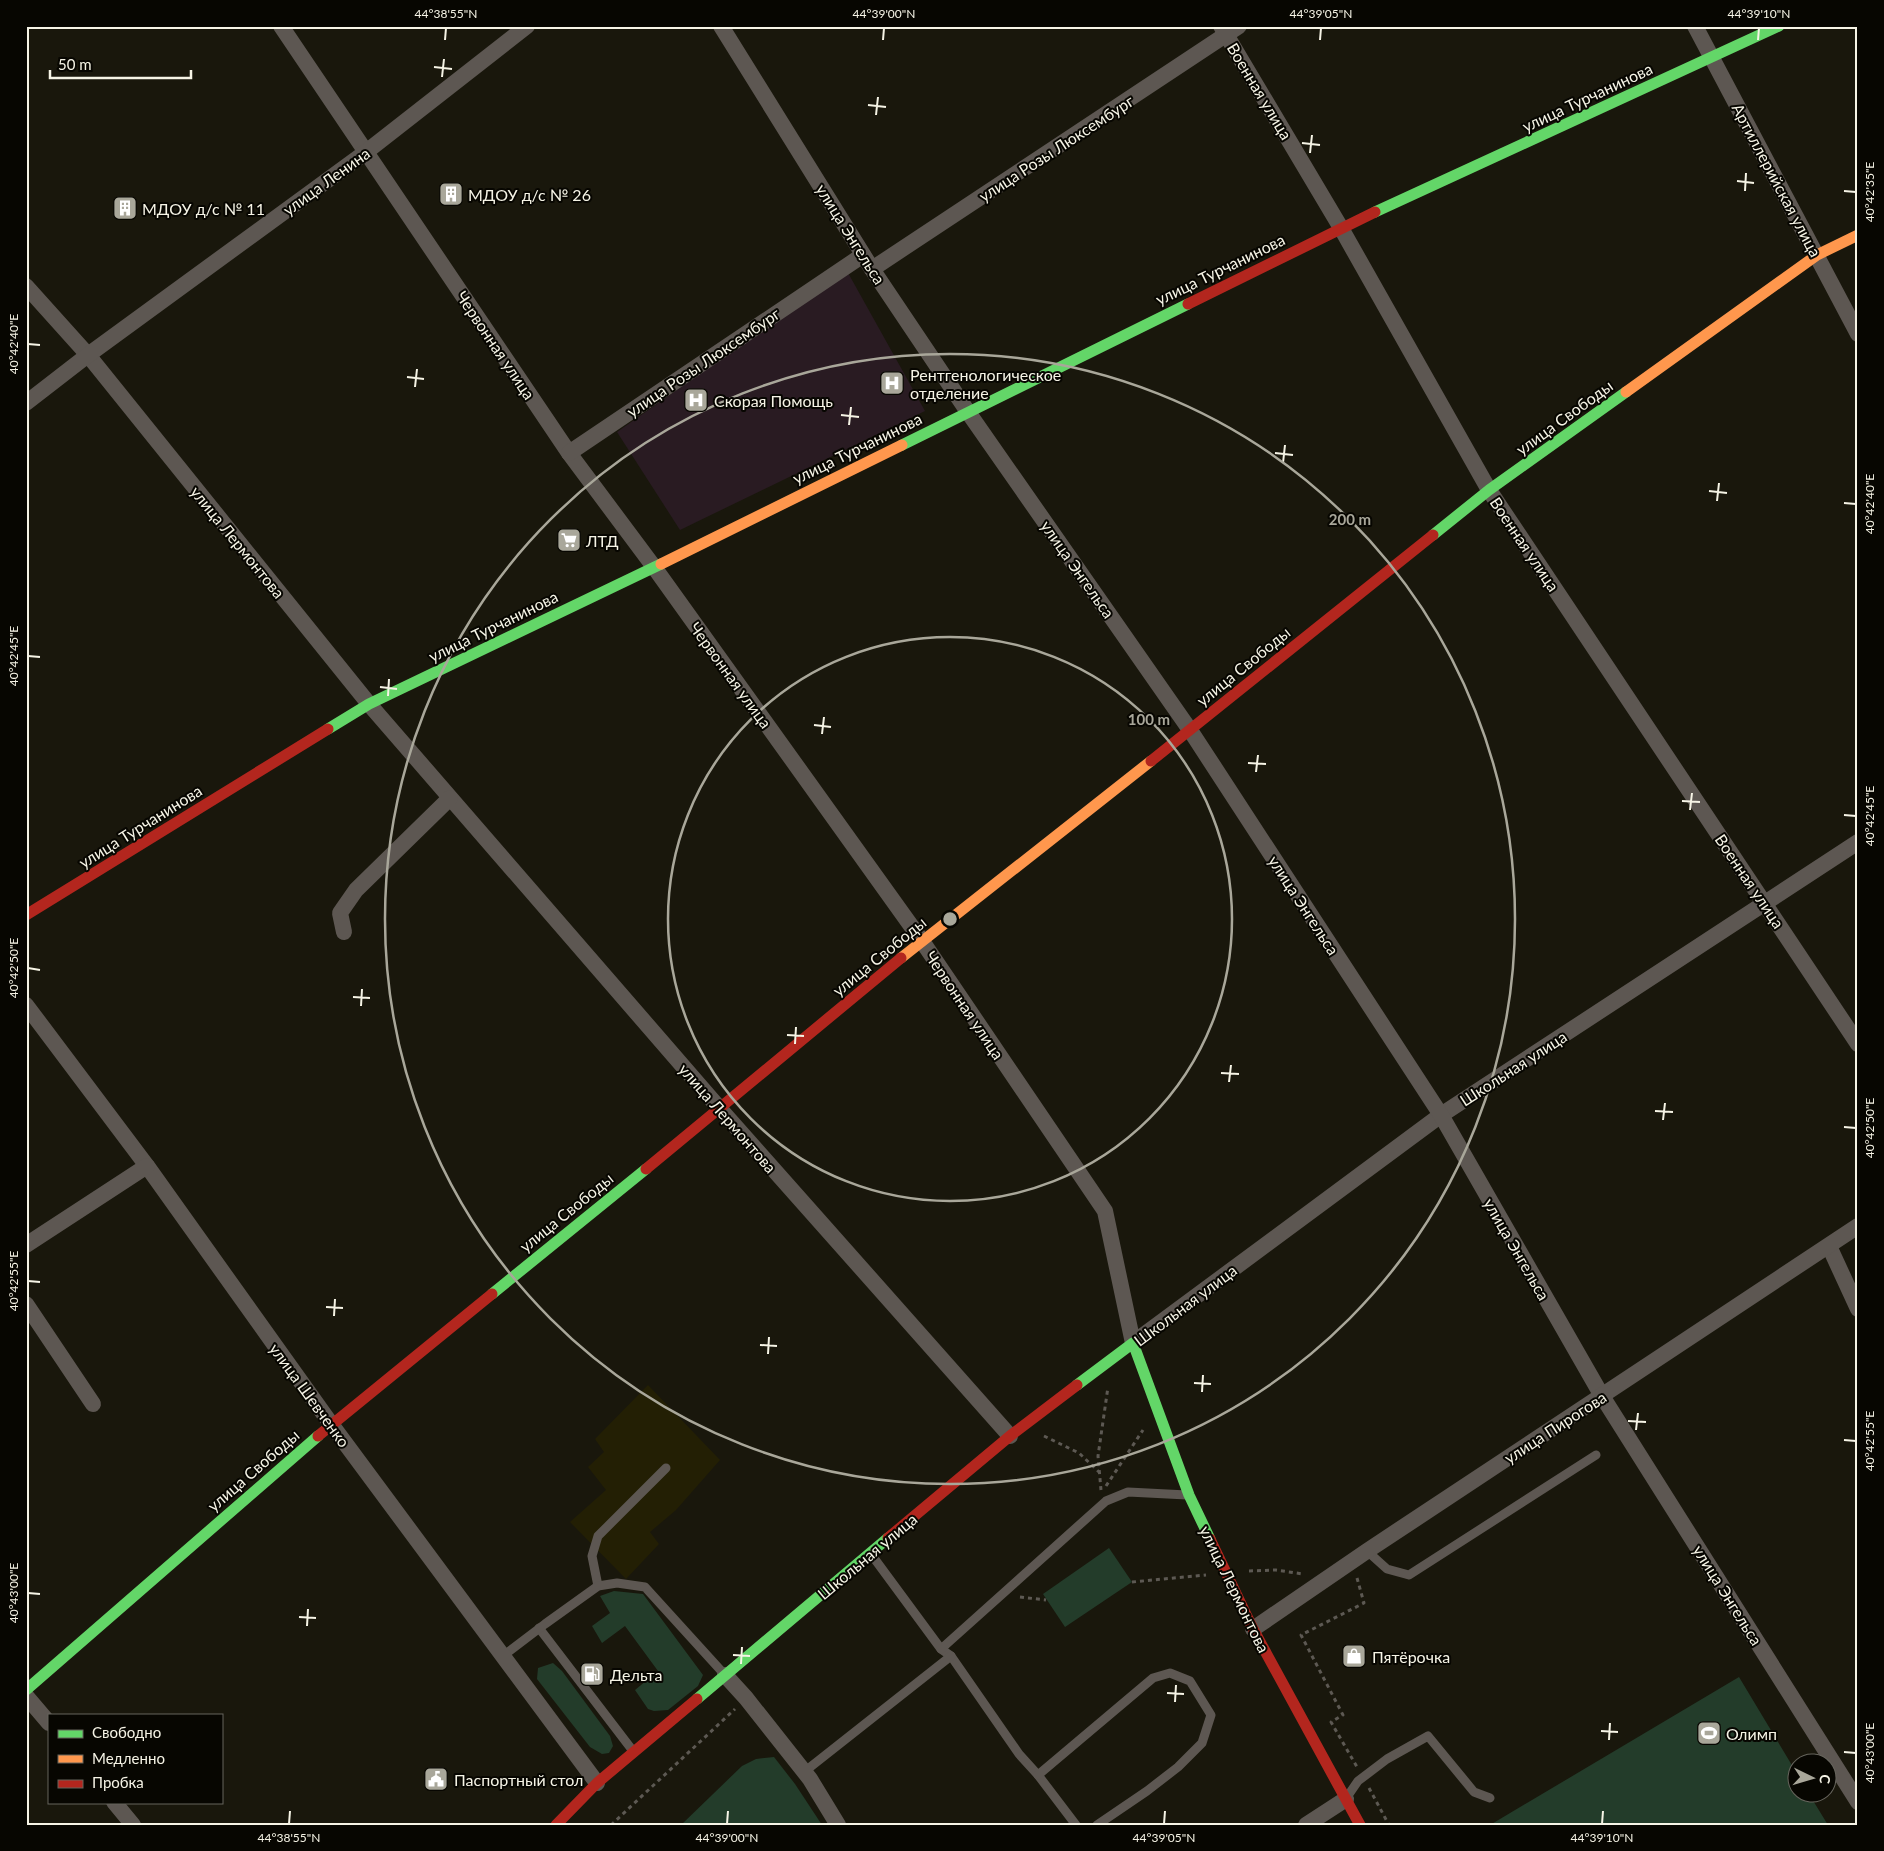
<svg xmlns="http://www.w3.org/2000/svg" width="1884" height="1851" viewBox="0 0 1884 1851" font-family="Lato,sans-serif">
  <rect width="100%" height="100%" fill="#19170c"/>
  <polygon fill="#231f04" points="648,1385 720,1460 676,1510 650,1532 659,1544 626,1579 570,1522 606,1490 588,1467 604,1452 595,1439"/>
  <polygon fill="#291b22" points="847,271 925,411 680,530 617,432"/>
  <g fill="#233c2a">
    <polygon points="1109,1548 1132,1582 1065,1627 1043,1594"/>
    <polygon points="614,1591 643,1594 703,1675 698,1686 668,1710 654,1711 648,1709 635,1690 658,1671 625,1626 602,1643 592,1626 610,1613 600,1596"/>
    <polygon points="553,1663 562,1671 610,1736 613,1746 609,1753 602,1754 590,1747 537,1679 538,1668"/>
    <polygon points="1739,1677 1796,1772 1796,1794 1809,1794 1828,1825 1490,1825"/>
    <polygon points="774,1757 795,1784 822,1825 681,1825 742,1766 756,1759"/>
  </g>
  <g fill="none" stroke-linecap="round" stroke-linejoin="round">
    <g stroke="#5d5953" stroke-width="3" stroke-dasharray="4 4" stroke-linecap="butt">
      <polyline points="1044,1436 1079,1453 1099,1472"/>
      <polyline points="1106,1486 1143,1430"/>
      <polyline points="1101,1490 1098,1456 1108,1387"/>
      <polyline points="1249,1571 1276,1570 1303,1574"/>
      <polyline points="1357,1578 1364,1603 1301,1635 1343,1715 1331,1722 1357,1767"/>
      <polyline points="1132,1582 1206,1575"/>
      <polyline points="1020,1597 1046,1600"/>
      <polyline points="1369,1788 1389,1825"/>
      <polyline points="611,1825 735,1709"/>
    </g>
    <g stroke="#5d5752" stroke-width="9">
      <polyline points="1367,1551 1387,1569 1409,1575 1596,1455"/>
      <polyline points="871,1554 941,1649 951,1656 1019,1754 1038,1775 1076,1825"/>
      <polyline points="598,1586 592,1556 598,1536 666,1468"/>
      <polyline points="539,1628 633,1751"/>
      <polyline points="941,1649 1106,1501 1128,1492 1187,1495"/>
      <polyline points="503,1656 545,1624 598,1586 617,1583 645,1587 725,1675"/>
      <polyline points="804,1772 951,1656"/>
      <polyline points="1038,1775 1153,1678 1170,1673 1190,1681 1211,1715 1202,1743 1178,1767 1147,1791 1097,1825"/>
      <polyline points="1347,1797 1358,1781 1387,1759 1428,1736 1474,1792 1490,1798"/>
    </g>
    <g stroke="#5d5752" stroke-width="16">
      <polyline points="281,26 569,453 654,567 922,941 1105,1211 1133,1343 1441,1115 1858,842"/>
      <polyline points="721,26 872,269 968,412 1190,730 1441,1115 1602,1396 1858,1802"/>
      <polyline points="1221,26 1341,228 1489,490 1858,1044"/>
      <polyline points="1695,26 1858,334"/>
      <polyline points="872,269 1239,26"/>
      <polyline points="26,286 88,355 369,704 720,1109 1010,1436"/>
      <polyline points="26,403 88,355 366,152 527,26"/>
      <polyline points="569,453 863,255"/>
      <polyline points="344,932 340,913 356,890 450,798"/>
      <polyline points="26,1005 147,1166 331,1424 597,1783"/>
      <polyline points="26,1245 147,1166"/>
      <polyline points="1829,1246 1858,1309"/>
      <polyline points="26,1304 93,1404"/>
      <polyline points="1253,1629 1367,1551 1858,1226"/>
      <polyline points="725,1675 746,1698 810,1779 838,1825"/>
      <polyline points="26,1696 49,1723"/>
      <polyline points="114,1802 133,1825"/>
      <polyline points="1306,1825 1346,1799"/>
    </g>
    <g stroke="#63d668" stroke-width="11">
      <polyline points="1375,212 1779,26"/>
      <polyline points="902,445 1188,304"/>
      <polyline points="1433,535 1489,490 1626,392"/>
      <polyline points="328,729 369,704 661,564"/>
      <polyline points="492,1294 646,1169"/>
      <polyline points="1077,1385 1133,1343 1189,1495 1210,1539"/>
      <polyline points="26,1690 318,1436"/>
      <polyline points="697,1699 888,1538"/>
    </g>
    <g stroke="#ff974d" stroke-width="11">
      <polyline points="1626,392 1817,255 1858,235"/>
      <polyline points="661,564 902,445"/>
      <polyline points="901,958 1151,761"/>
    </g>
    <g stroke="#b3261e" stroke-width="11">
      <polyline points="1188,304 1375,212"/>
      <polyline points="1151,761 1433,535"/>
      <polyline points="26,915 328,729"/>
      <polyline points="646,1169 901,958"/>
      <polyline points="318,1436 492,1294"/>
      <polyline points="888,1538 1010,1436 1077,1385"/>
      <polyline points="1210,1539 1253,1629 1360,1825"/>
      <polyline points="556,1825 597,1783 697,1699"/>
    </g>
  </g>
  <path fill="none" stroke="#f6f4e6" stroke-width="2" d="M445,40L446,28M883,40L884,28M1320,40L1321,28M1758,40L1759,28M434,67L452,69M442,77L444,59M868,105L886,107M876,115L878,97M1302,143L1320,145M1310,153L1312,135M1737,181L1754,183M1745,191L1746,173M1844,191L1856,192M28,344L40,345M407,377L424,379M415,387L417,369M841,415L859,417M849,425L851,407M1275,453L1293,455M1283,463L1285,445M1709,491L1727,493M1717,501L1719,483M1844,503L1856,504M28,656L40,657M380,687L397,689M388,696L389,679M814,725L831,727M822,734L824,717M1248,763L1266,764M1256,772L1258,755M1682,801L1700,802M1690,810L1692,793M1844,815L1856,816M28,968L40,970M353,997L370,998M361,1006L362,989M787,1035L804,1036M795,1044L796,1027M1221,1073L1239,1074M1229,1082L1231,1065M1655,1111L1673,1112M1663,1120L1665,1103M1844,1127L1856,1128M28,1281L40,1282M326,1307L343,1308M334,1316L335,1299M760,1345L777,1346M768,1354L769,1337M1194,1383L1211,1384M1202,1392L1203,1375M1628,1421L1646,1422M1636,1430L1638,1413M1844,1440L1856,1441M28,1593L40,1594M299,1617L316,1618M307,1626L308,1609M733,1655L750,1656M741,1664L742,1647M1167,1693L1184,1694M1175,1702L1176,1685M1601,1731L1618,1732M1609,1740L1610,1723M1844,1752L1856,1753M289,1824L290,1811M727,1824L728,1811M1164,1824L1165,1811M1602,1824L1603,1811"/>
  <g fill="none" stroke="#a9a79a" stroke-width="2.5">
    <circle cx="950" cy="919" r="282"/>
    <circle cx="950" cy="919" r="565"/>
  </g>
  <defs>
    <g id="building-square" transform="scale(1.25)"><rect x="-9" y="-9" width="18" height="18" rx="4" fill="#a9a79a" stroke="#070601"/><path d="M-4-6H4V6H1V3H-1V6H-4ZM-2.5-4.3h1.7v1.8h-1.7ZM.8-4.3h1.7v1.8H.8ZM-2.5-1h1.7V.8h-1.7ZM.8-1h1.7V.8H.8Z" fill="#fff"/></g>
    <g id="hospital-square" transform="scale(1.25)"><rect x="-9" y="-9" width="18" height="18" rx="4" fill="#a9a79a" stroke="#070601"/><path d="M-5-5h3v3.5h4V-5h3V5h-3V1.5h-4V5h-3Z" fill="#fff"/></g>
    <g id="supermarket-square" transform="scale(1.25)"><rect x="-9" y="-9" width="18" height="18" rx="4" fill="#a9a79a" stroke="#070601"/><path d="M-6-5.5h2.5l.6 2H6L4.5 2H-2.5L-4.4-4H-6ZM-1.5 3.2a1.3 1.3 0 1 0 .1 0ZM3 3.2a1.3 1.3 0 1 0 .1 0Z" fill="#fff"/></g>
    <g id="shop-square" transform="scale(1.25)"><rect x="-9" y="-9" width="18" height="18" rx="4" fill="#a9a79a" stroke="#070601"/><path d="M-5-2.5h2.3a2.7 3.5 0 0 1 5.4 0H5L5.5 6h-11ZM-1.5-2.5h3a1.5 2.3 0 0 0-3 0Z" fill="#fff"/></g>
    <g id="fuel-square" transform="scale(1.25)"><rect x="-9" y="-9" width="18" height="18" rx="4" fill="#a9a79a" stroke="#070601"/><path d="M-5.5-6h7V0h2V4h1.3V-2.5L3-4.5l.8-.8L6-3V5H2.5V1h-1V6h-7ZM-4.2-4.7v3.2H.2V-4.7Z" fill="#fff"/></g>
    <g id="stadium-square" transform="scale(1.25)"><rect x="-9" y="-9" width="18" height="18" rx="4" fill="#a9a79a" stroke="#070601"/><path d="M0-5a6.5 5 0 1 0 0 10a6.5 5 0 1 0 0-10ZM-3.5-1.8h7v3.6h-7Z" fill="#fff"/></g>
    <g id="civic-square" transform="scale(1.25)"><rect x="-9" y="-9" width="18" height="18" rx="4" fill="#a9a79a" stroke="#070601"/><path d="M-.6-6.5H3V-4.5H.6V-3L4-1V1h2V6H-6V1h2V-1L-.6-3ZM-1.2 2.5V6h2.4V2.5Z" fill="#fff"/></g>
  </defs>
  <g fill-rule="evenodd">
    <use href="#building-square" x="451" y="194"/>
    <use href="#building-square" x="125" y="208"/>
    <use href="#hospital-square" x="892" y="383"/>
    <use href="#hospital-square" x="696" y="400"/>
    <use href="#supermarket-square" x="569" y="540"/>
    <use href="#shop-square" x="1354" y="1656"/>
    <use href="#fuel-square" x="592" y="1674"/>
    <use href="#stadium-square" x="1709" y="1733"/>
    <use href="#civic-square" x="436" y="1779"/>
  </g>
  <g text-anchor="middle" dominant-baseline="central" stroke-width="4" stroke-linejoin="round" paint-order="stroke">
    <g font-size="16" fill="#f6f4e6" stroke="#070601">
      <text transform="translate(1260 91) rotate(59)">Военная улица</text>
      <text transform="translate(1587 97) rotate(-25)">улица Турчанинова</text>
      <text transform="translate(1056 148) rotate(-33)">улица Розы Люксембург</text>
      <text transform="translate(1777 180) rotate(62)">Артиллерийская улица</text>
      <text transform="translate(326 181) rotate(-36)">улица Ленина</text>
      <text transform="translate(851 234) rotate(58)">улица Энгельса</text>
      <text transform="translate(1220 269) rotate(-26)">улица Турчанинова</text>
      <text transform="translate(496 345) rotate(56)">Червонная улица</text>
      <text transform="translate(703 362) rotate(-34)">улица Розы Люксембург</text>
      <text transform="translate(1564 417) rotate(-36)">улица Свободы</text>
      <text transform="translate(857 448) rotate(-26)">улица Турчанинова</text>
      <text transform="translate(238 542) rotate(51)">улица Лермонтова</text>
      <text transform="translate(1525 544) rotate(56)">Военная улица</text>
      <text transform="translate(1078 569) rotate(55)">улица Энгельса</text>
      <text transform="translate(493 626) rotate(-26)">улица Турчанинова</text>
      <text transform="translate(1243 666) rotate(-39)">улица Свободы</text>
      <text transform="translate(731 675) rotate(54)">Червонная улица</text>
      <text transform="translate(140 826) rotate(-32)">улица Турчанинова</text>
      <text transform="translate(1750 881) rotate(56)">Военная улица</text>
      <text transform="translate(1304 905) rotate(57)">улица Энгельса</text>
      <text transform="translate(879 956) rotate(-39)">улица Свободы</text>
      <text transform="translate(965 1005) rotate(56)">Червонная улица</text>
      <text transform="translate(1513 1068) rotate(-33)">Школьная улица</text>
      <text transform="translate(728 1118) rotate(49)">улица Лермонтова</text>
      <text transform="translate(566 1212) rotate(-39)">улица Свободы</text>
      <text transform="translate(1517 1249) rotate(60)">улица Энгельса</text>
      <text transform="translate(1185 1305) rotate(-37)">Школьная улица</text>
      <text transform="translate(310 1395) rotate(54)">улица Шевченко</text>
      <text transform="translate(1555 1427) rotate(-33)">улица Пирогова</text>
      <text transform="translate(253 1470) rotate(-41)">улица Свободы</text>
      <text transform="translate(867 1556) rotate(-40)">Школьная улица</text>
      <text transform="translate(1235 1589) rotate(64)">улица Лермонтова</text>
      <text transform="translate(1728 1595) rotate(58)">улица Энгельса</text>
    </g>
    <g font-size="16" fill="#f6f4e6" stroke="#070601" text-anchor="start">
      <text x="468" y="194">МДОУ д/с № 26</text>
      <text x="142" y="208">МДОУ д/с № 11</text>
      <text x="910" y="374">Рентгенологическое<tspan x="910" dy="18">отделение</tspan></text>
      <text x="714" y="400">Скорая Помощь</text>
      <text x="586" y="540">ЛТД</text>
      <text x="1372" y="1656">Пятёрочка</text>
      <text x="610" y="1674">Дельта</text>
      <text x="1726" y="1733">Олимп</text>
      <text x="454" y="1779">Паспортный стол</text>
    </g>
  </g>
  <circle cx="950" cy="919" r="8" fill="#a9a79a" stroke="#070601" stroke-width="2.5"/>
  <g font-size="15" text-anchor="middle" font-weight="bold" fill="#a9a79a" stroke="#070601" stroke-width="4" stroke-linejoin="round" paint-order="stroke">
    <text x="1350" y="525">200 m</text>
    <text x="1149" y="725">100 m</text>
  </g>
  <rect width="1884" height="1851" fill="none" stroke="#070601" stroke-width="55"/>
  <rect x="48" y="1714" width="175" height="90" fill="#070601" stroke="#67655d"/>
  <rect x="58" y="1730" width="25" height="8" fill="#63d668" stroke="#67655d"/>
  <text x="92" y="1738" font-size="15" fill="#f6f4e6">Свободно</text>
  <rect x="58" y="1755" width="25" height="8" fill="#ff974d" stroke="#67655d"/>
  <text x="92" y="1764" font-size="15" fill="#f6f4e6">Медленно</text>
  <rect x="58" y="1780" width="25" height="8" fill="#b3261e" stroke="#67655d"/>
  <text x="92" y="1788" font-size="15" fill="#f6f4e6">Пробка</text>
  <g transform="translate(1812 1778) rotate(95)"><circle r="24" fill="#070601" stroke="#67655d"/>
  <path d="M0-4L9 19L0 12L-9 19Z" fill="#a9a79a"/>
  <text y="-8" font-size="14" font-weight="bold" text-anchor="middle" fill="#f6f4e6">С</text>
  </g>
  <path d="M50 70v8h141v-8" fill="none" stroke="#f6f4e6" stroke-width="2.5"/>
  <text x="58" y="70" font-size="15" fill="#f6f4e6" stroke="#070601" stroke-width="4" paint-order="stroke">50 m</text>
  <rect x="28" y="28" width="1828" height="1796" fill="none" stroke="#f6f4e6" stroke-width="2"/>
  <g font-size="12" text-anchor="middle" fill="#f6f4e6">
    <text x="446" y="18">44°38'55"N</text>
    <text x="884" y="18">44°39'00"N</text>
    <text x="1321" y="18">44°39'05"N</text>
    <text x="1759" y="18">44°39'10"N</text>
    <text transform="translate(1870 192) rotate(-90)" y="4">40°42'35"E</text>
    <text transform="translate(14 344) rotate(-90)" y="4">40°42'40"E</text>
    <text transform="translate(1870 504) rotate(-90)" y="4">40°42'40"E</text>
    <text transform="translate(14 656) rotate(-90)" y="4">40°42'45"E</text>
    <text transform="translate(1870 816) rotate(-90)" y="4">40°42'45"E</text>
    <text transform="translate(14 968) rotate(-90)" y="4">40°42'50"E</text>
    <text transform="translate(1870 1128) rotate(-90)" y="4">40°42'50"E</text>
    <text transform="translate(14 1281) rotate(-90)" y="4">40°42'55"E</text>
    <text transform="translate(1870 1441) rotate(-90)" y="4">40°42'55"E</text>
    <text transform="translate(14 1593) rotate(-90)" y="4">40°43'00"E</text>
    <text transform="translate(1870 1753) rotate(-90)" y="4">40°43'00"E</text>
    <text x="289" y="1842">44°38'55"N</text>
    <text x="727" y="1842">44°39'00"N</text>
    <text x="1164" y="1842">44°39'05"N</text>
    <text x="1602" y="1842">44°39'10"N</text>
  </g>
</svg>
